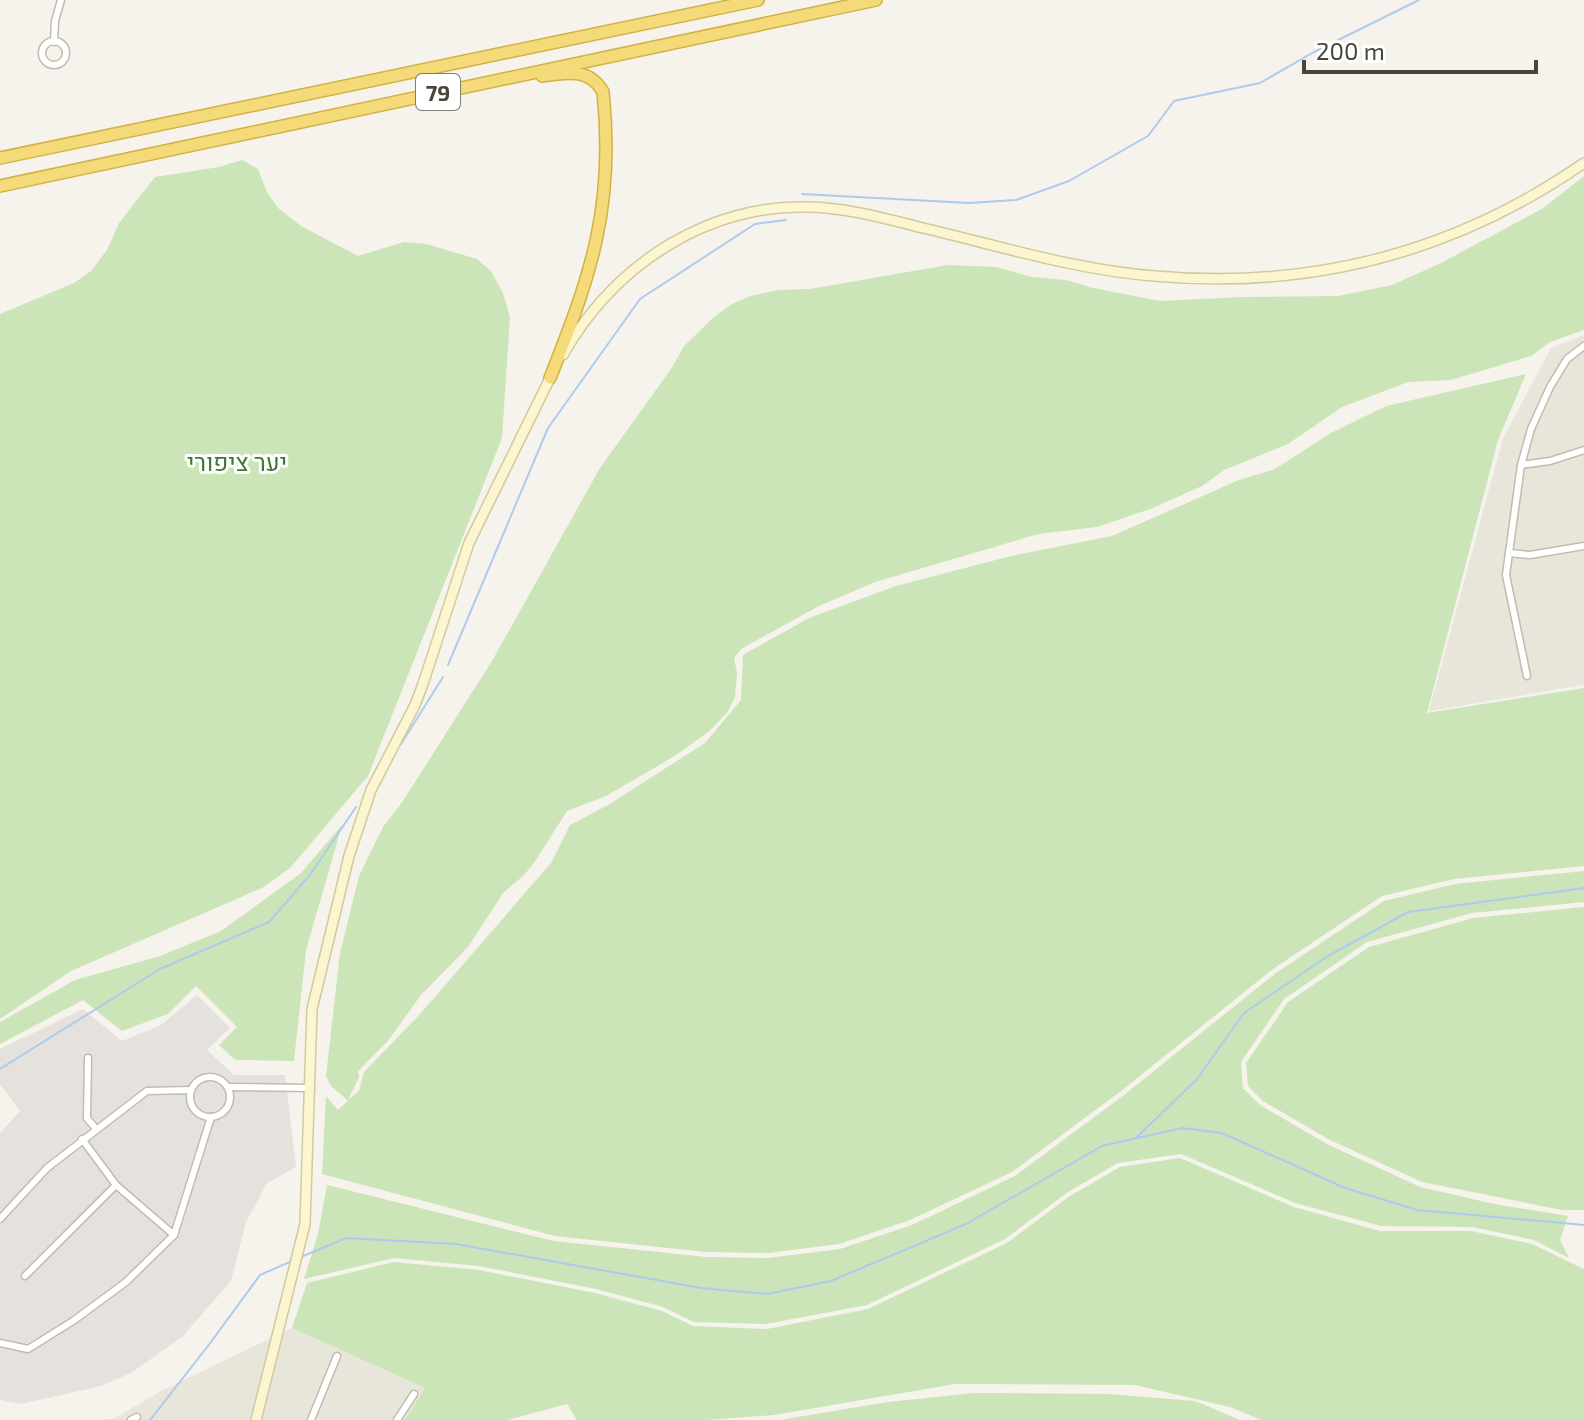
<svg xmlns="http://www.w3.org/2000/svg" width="1584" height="1420" viewBox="0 0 1584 1420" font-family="'Exo 2',Heebo,sans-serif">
  <rect width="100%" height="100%" fill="#f5f3ec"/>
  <g fill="#e8e6da">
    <polygon points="1584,335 1584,685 1429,711 1503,438 1551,348"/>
    <polygon points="292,1328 425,1388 405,1420 99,1420 115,1418 163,1390"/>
  </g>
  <polygon fill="#e5e2dd" points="197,995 230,1028 207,1050 234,1075 285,1075 296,1167 267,1183 246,1222 231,1281 182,1337 131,1373 101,1386 21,1404 0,1400 0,1133 20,1111 0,1084 0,1049 83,1009 122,1041 161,1025"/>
  <g fill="#cbe5b8">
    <polygon points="242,160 258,169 267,192 278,208 301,226 358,256 404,242 426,244 477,259 491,271 503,293 510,317 502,438 368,776 290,868 262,888 71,971 0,1019 0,314 74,283 91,271 107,250 119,223 155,177 219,167"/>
    <polygon points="1584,176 1584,330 1550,342 1531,356 1451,380 1408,382 1342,407 1288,444 1224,470 1202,486 1153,508 1097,527 1038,534 875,582 819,606 741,649 734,658 737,673 735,697 727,713 708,732 673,757 606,796 567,811 534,863 524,875 503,893 468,947 421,995 388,1041 358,1071 359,1077 348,1100 359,1091 364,1072 421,1013 551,863 570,825 608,805 705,743 741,700 743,655 809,618 896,586 1011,556 1112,536 1239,480 1275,469 1331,433 1386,406 1526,374 1498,440 1427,713 1584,688 1584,866 1454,879 1382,896 1273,969 1121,1091 1012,1172 910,1220 839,1244 768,1253 706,1252 555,1236 322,1174 326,1096 338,1110 348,1101 331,1086 326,1076 340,953 359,876 383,827 403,801 492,661 600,468 671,369 684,346 714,317 732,304 750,296 778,290 810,289 948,265 996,267 1032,277 1066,280 1093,288 1160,301 1242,297 1338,296 1392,285 1439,264 1542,209"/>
    <polygon points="342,825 306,950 294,1061 235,1060 219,1045 237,1027 196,986 168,1014 122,1031 83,1000 0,1044 0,1022 75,980 160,956 221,931 301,873"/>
    <polygon points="1584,871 1584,902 1472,913 1367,942 1284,999 1241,1062 1243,1088 1260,1105 1327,1144 1420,1187 1494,1204 1568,1216 1560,1240 1569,1258 1534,1240 1472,1227 1381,1226 1295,1203 1181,1154 1118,1163 1068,1192 1005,1239 867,1305 766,1324 694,1322 663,1307 596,1289 479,1266 394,1258 304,1279 318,1234 327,1185 554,1241 706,1257 768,1258 840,1249 912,1225 1015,1176 1124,1095 1276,973 1384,901 1455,884"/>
    <polygon points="1584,907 1584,1210 1562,1210 1422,1182 1330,1140 1263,1101 1248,1086 1246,1063 1288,1002 1369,947 1473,918"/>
    <polygon points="1180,1158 1294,1207 1380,1231 1471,1231 1532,1244 1584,1269 1584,1420 1261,1420 1230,1407 1135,1385 955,1384 774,1415 706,1420 577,1420 567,1404 508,1420 405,1420 425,1388 292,1328 307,1283 394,1262 479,1270 595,1293 662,1311 693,1326 767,1329 868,1309 1007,1243 1070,1196 1120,1167"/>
    <polygon points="974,1393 1109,1394 1195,1401 1240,1420 780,1420 888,1402"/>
  </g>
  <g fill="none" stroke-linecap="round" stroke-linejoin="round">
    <g stroke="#adcbec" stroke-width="2">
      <polyline points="802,194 969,203 1016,200 1069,181 1148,136 1174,101 1260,83 1314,52 1419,0"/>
      <polyline points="448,665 548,428 640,299 755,224 786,220"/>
      <polyline points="401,744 443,677"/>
      <polyline points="0,1069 160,969 269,922 310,875 356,807"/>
      <polyline points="1137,1137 1197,1079 1244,1013 1328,956 1408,912 1584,888"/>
      <polyline points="301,1257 346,1238 456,1244 701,1288 767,1294 831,1281 966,1224 1102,1146 1182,1128 1222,1133 1345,1188 1417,1210 1584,1225"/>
      <polyline points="150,1420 211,1342 260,1275 292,1261"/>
    </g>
    <g stroke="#c0bcaf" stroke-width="9">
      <g id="street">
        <circle cx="54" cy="53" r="12"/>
        <polyline points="54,42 55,21 61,0"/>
        <polyline points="1521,465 1550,461 1584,450"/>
        <polyline points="1509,553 1530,555 1584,546"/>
        <polyline points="1527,676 1506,575 1521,465 1531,429 1550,387 1567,359 1584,346"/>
        <polyline points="88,1058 87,1118 96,1129"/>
        <circle cx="210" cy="1097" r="20"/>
        <polyline points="228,1087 311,1088"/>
        <polyline points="0,1219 47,1168 147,1091 191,1090"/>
        <polyline points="174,1235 211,1117"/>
        <polyline points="25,1276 116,1185"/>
        <polyline points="0,1343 28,1349 73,1321 126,1282 174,1235 116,1185 82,1139"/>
        <polyline points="131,1420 137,1417"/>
        <polyline points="311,1420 337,1356"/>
        <polyline points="397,1420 414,1394"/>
      </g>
    </g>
    <g stroke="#d1ca9f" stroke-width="12">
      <g id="secondary">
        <path d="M563,355C589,309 626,270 672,243C711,220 758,206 804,207C845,207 884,218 923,228C1000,246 1076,270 1154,276C1312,290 1454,253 1584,163"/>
        <polyline points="256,1420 305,1224 312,1009 349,856 371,790 415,705 423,684 469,543 552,374"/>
      </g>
    </g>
    <g stroke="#d3b147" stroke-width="14">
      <g id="highway">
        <path d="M542,76C566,73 589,67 603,92C615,206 591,275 550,378"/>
        <polyline points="0,158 758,0"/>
        <polyline points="0,186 876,0"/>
      </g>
    </g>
    <use href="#street" stroke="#fff" stroke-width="6"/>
    <use href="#secondary" stroke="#fbf6cf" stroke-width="9"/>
    <use href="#highway" stroke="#f4da78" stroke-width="11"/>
  </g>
  <g text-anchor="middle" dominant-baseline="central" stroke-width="6" stroke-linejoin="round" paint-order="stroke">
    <rect fill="#fff" stroke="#807d75" stroke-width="2" x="416" y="74" width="44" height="36" rx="6"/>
    <g font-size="22" font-weight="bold" fill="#49453a">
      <text x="438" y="92">79</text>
    </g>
    <g font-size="24" fill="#427730" stroke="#fff">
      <text x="237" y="461">יער ציפורי</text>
    </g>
  </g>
  <path d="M1304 60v12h232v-12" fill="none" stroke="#49453a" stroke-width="4"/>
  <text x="1316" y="60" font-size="24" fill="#49453a" stroke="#ffffff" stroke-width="6" paint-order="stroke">200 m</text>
</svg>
